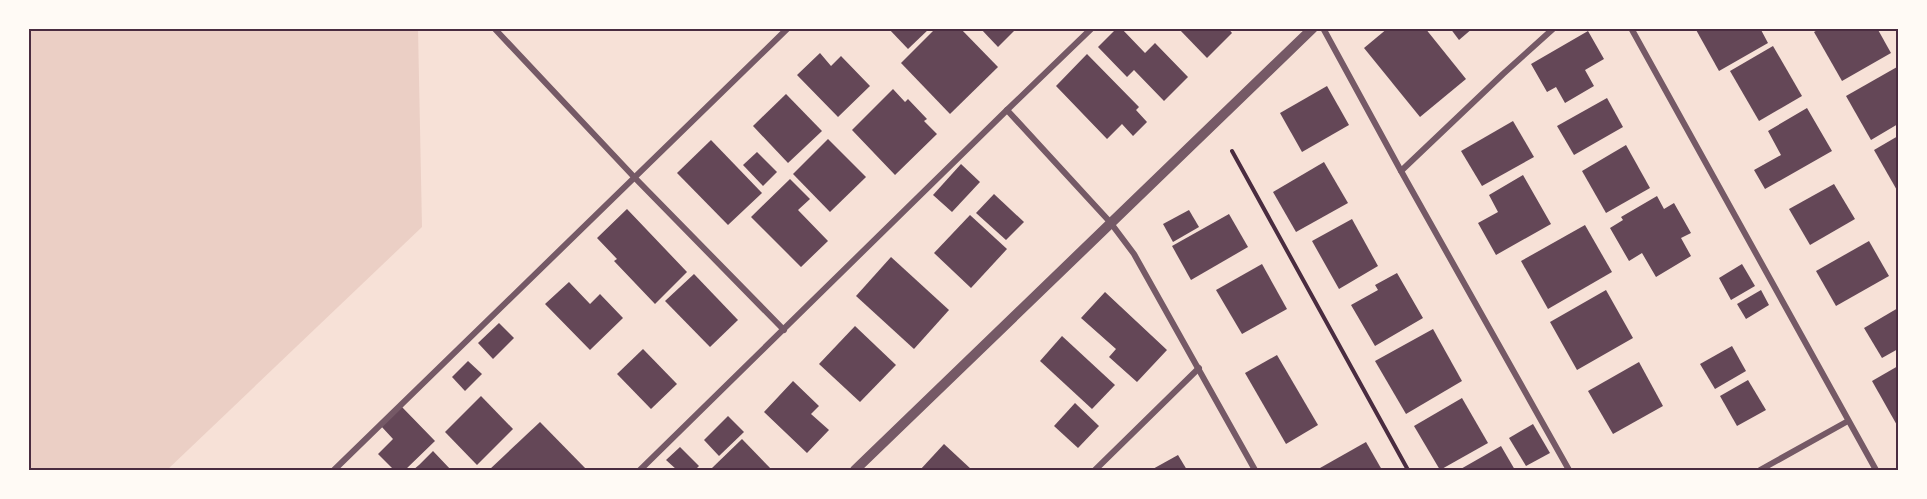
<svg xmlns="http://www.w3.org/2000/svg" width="1927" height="499" viewBox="0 0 1927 499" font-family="'Roboto Condensed',sans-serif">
  <rect width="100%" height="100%" fill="#f7e1d7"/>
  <polygon fill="#ebcfc5" points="28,29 418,29 422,227 167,470 29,470"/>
  <g fill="#644757">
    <polygon points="888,28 930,28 908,49"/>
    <polygon points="936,28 960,28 998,67 950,114 901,63"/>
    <polygon points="980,28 1017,28 998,47"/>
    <polygon points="1117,28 1121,28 1145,53 1155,43 1188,77 1164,101 1134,70 1127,77 1098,47"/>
    <polygon points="1178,28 1228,28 1232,33 1207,58"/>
    <polygon points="1388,28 1425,28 1466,79 1420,117 1364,48"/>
    <polygon points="1450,28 1473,28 1459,40"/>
    <polygon points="1695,28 1760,28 1768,43 1719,71"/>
    <polygon points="1821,28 1877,28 1891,53 1842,81 1814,32"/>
    <polygon points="1588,31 1604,59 1585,70 1594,86 1565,103 1556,87 1547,92 1531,64"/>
    <polygon points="1773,46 1802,96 1759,121 1730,71"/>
    <polygon points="820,53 831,66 841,56 870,86 838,117 797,75"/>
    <polygon points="1087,54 1139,107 1136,110 1147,122 1133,136 1122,124 1107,139 1056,86"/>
    <polygon points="1897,67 1898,70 1898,124 1871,140 1846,96"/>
    <polygon points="1327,86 1349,125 1302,152 1280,113"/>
    <polygon points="893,89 905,102 908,99 927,119 924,121 937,134 895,175 852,130"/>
    <polygon points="786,94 822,131 788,163 753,126"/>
    <polygon points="1607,98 1623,127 1574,155 1557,126"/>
    <polygon points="1807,108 1832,151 1765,189 1754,170 1781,155 1768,131"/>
    <polygon points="1513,121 1534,157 1482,186 1461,151"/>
    <polygon points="1898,136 1898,192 1874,150"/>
    <polygon points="828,139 866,177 830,212 793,174"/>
    <polygon points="711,140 762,193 728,225 677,173"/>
    <polygon points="1626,145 1650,188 1606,213 1582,171"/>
    <polygon points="757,152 777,172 763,186 743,165"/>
    <polygon points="1324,162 1348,203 1296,232 1273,192"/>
    <polygon points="961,164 980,182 952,212 933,195"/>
    <polygon points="1523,175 1551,224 1496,255 1478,223 1498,212 1489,195"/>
    <polygon points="790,179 810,199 798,210 828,241 801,267 751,217"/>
    <polygon points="1834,184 1855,219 1810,245 1789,209"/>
    <polygon points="994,194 1024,222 1006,240 976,213"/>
    <polygon points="1657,196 1664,209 1674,203 1691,233 1681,238 1691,256 1656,277 1642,253 1629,261 1610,228 1623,220 1621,217"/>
    <polygon points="627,209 687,272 655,304 614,261 617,259 597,238"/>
    <polygon points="1189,210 1199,227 1173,242 1163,224"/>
    <polygon points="1229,214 1248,247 1191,280 1172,246"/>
    <polygon points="970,215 1007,249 971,288 934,253"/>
    <polygon points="1352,219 1378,266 1339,289 1312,241"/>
    <polygon points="1585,225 1612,272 1548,309 1521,261"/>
    <polygon points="1869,241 1889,276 1836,306 1816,271"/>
    <polygon points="891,257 949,310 914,349 856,296"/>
    <polygon points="1262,264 1287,309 1242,334 1216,290"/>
    <polygon points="1742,264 1755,286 1731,300 1719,278"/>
    <polygon points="1397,273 1423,318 1375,346 1351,305 1378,290 1375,285"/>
    <polygon points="694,274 738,320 710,347 665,301"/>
    <polygon points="569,282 590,304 600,294 623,318 590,350 545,304"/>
    <polygon points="1606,290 1633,338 1577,370 1550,322"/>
    <polygon points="1761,290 1769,305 1746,319 1737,304"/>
    <polygon points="1105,292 1167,350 1137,382 1109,357 1116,349 1081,318"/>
    <polygon points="1898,308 1898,349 1882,358 1864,328"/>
    <polygon points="499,323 514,338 493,359 478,343"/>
    <polygon points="855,326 896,365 860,402 819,364"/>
    <polygon points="1433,329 1462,381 1406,414 1375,361"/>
    <polygon points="1062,336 1115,385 1092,409 1040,361"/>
    <polygon points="1732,346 1746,371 1715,389 1700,364"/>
    <polygon points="643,349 677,384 651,409 617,374"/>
    <polygon points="1277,355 1318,425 1286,444 1245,373"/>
    <polygon points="468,361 482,374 465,391 452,377"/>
    <polygon points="1639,362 1663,406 1613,434 1588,391"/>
    <polygon points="1898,366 1898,427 1872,381"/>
    <polygon points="1748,380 1766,410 1737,426 1720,396"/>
    <polygon points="793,381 819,406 811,414 829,430 807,453 764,412"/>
    <polygon points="481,396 513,429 477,465 445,432"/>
    <polygon points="1462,398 1488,443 1440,470 1414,426"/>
    <polygon points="1075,403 1099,426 1078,448 1054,426"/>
    <polygon points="401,406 435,441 405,470 394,470 378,454 393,439 381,426"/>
    <polygon points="728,416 744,432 719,456 704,440"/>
    <polygon points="540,422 587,470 489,470"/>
    <polygon points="1533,424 1550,453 1526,466 1509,438"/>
    <polygon points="742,439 772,470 714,470 712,468"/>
    <polygon points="1366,442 1382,470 1321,470 1320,468"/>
    <polygon points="944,444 972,470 920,470"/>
    <polygon points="1501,446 1515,470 1459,470"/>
    <polygon points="680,447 699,466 695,470 677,470 666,460"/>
    <polygon points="433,451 451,470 413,470 419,465"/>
    <polygon points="1178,455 1187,470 1151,470"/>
  </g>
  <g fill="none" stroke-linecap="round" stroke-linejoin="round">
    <polyline stroke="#4a2c40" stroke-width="4" points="1232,151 1408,470"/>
    <g stroke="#755966" stroke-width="6">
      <polyline points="494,28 635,178 784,330"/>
      <polyline points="1092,28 1007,110 1110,222 1134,254 1255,470"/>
      <polyline points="1323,28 1401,171 1569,470"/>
      <polyline points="1631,28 1876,470"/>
      <polyline points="1401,171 1503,74 1554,28"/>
      <polyline points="334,470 788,28"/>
      <polyline points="640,470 1007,110"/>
      <polyline points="1095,470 1199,368"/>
      <polyline points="1760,470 1848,421"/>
    </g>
    <polyline stroke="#755966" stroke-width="10" points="855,470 1313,28"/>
  </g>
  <rect width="1927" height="499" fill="none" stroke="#fffaf5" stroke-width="60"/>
  <rect x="30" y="30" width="1867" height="439" fill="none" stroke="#4a2c40" stroke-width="2"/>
</svg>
